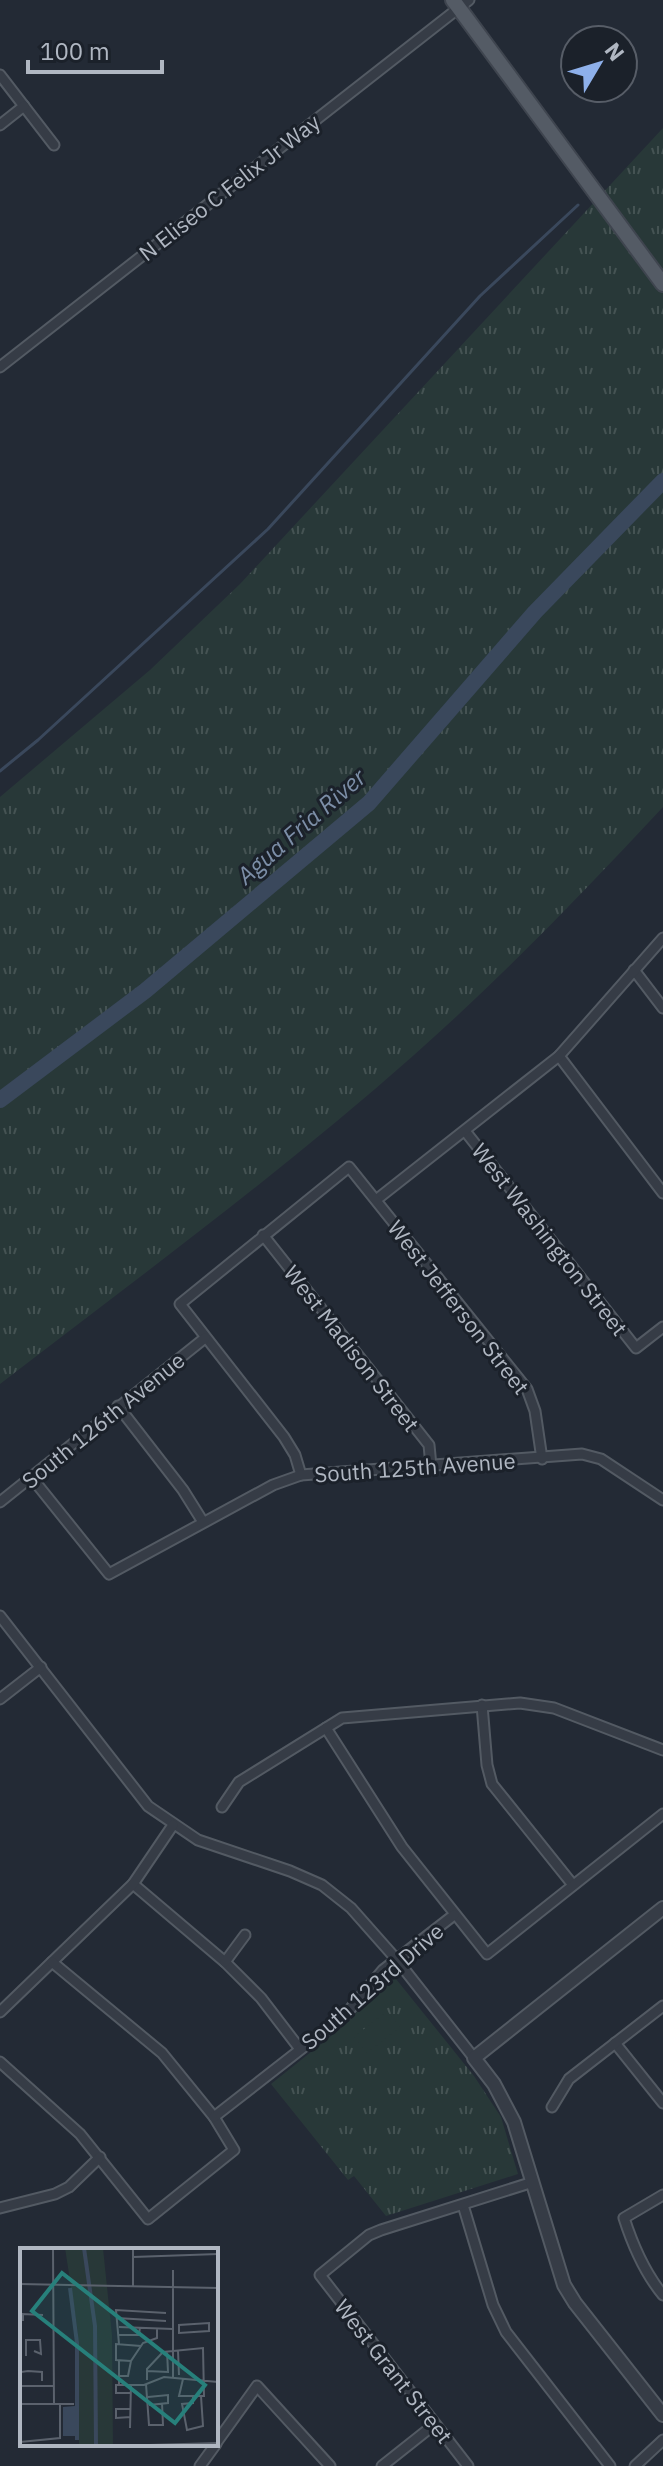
<svg xmlns="http://www.w3.org/2000/svg" width="663" height="2466" viewBox="0 0 663 2466" font-family="'IBM Plex Sans',sans-serif">
  <defs>
    <pattern id="grass-tufts" width="24" height="20" patternUnits="userSpaceOnUse" patternTransform="scale(2)"><rect width="24" height="20" fill="#283838"/><path d="M3 7l-1-3M5 7V3M7 7l1-3M15 17l-1-3M17 17v-4M19 17l1-3" fill="none" stroke="#455353"/></pattern>
  </defs>
  <rect width="100%" height="100%" fill="#232a35"/>
  <g fill="url(#grass-tufts)">
    <path d="M663,128V807C583,893 502,977 414,1055C282,1172 139,1277 0,1384V797L150,670L240,584Z"/>
    <polygon points="396,1979 474,2076 501,2117 518,2174 386,2216 354,2176 348,2180 271,2084 346,2024 384,1982"/>
  </g>
  <polygon fill="#283838" points="387,2011 400,2027 367,2053 354,2037"/>
  <g fill="none" stroke-linecap="round" stroke-linejoin="round">
    <polyline stroke="#3a485c" stroke-width="3" points="0,771 38,740 268,529 480,296 578,205"/>
    <polyline stroke="#3a485c" stroke-width="16" points="0,1100 145,991 369,803 535,612 663,481"/>
    <g stroke="#535a63" stroke-width="13">
      <g id="minor">
        <polyline points="0,75 54,145"/>
        <polyline points="0,125 24,106"/>
        <polyline points="0,367 469,0"/>
        <polyline points="634,970 663,1008"/>
        <polyline points="559,1056 663,1193"/>
        <polyline points="465,1131 636,1348 663,1327"/>
        <polyline points="376,1200 559,1056 663,938"/>
        <polyline points="263,1235 429,1445 431,1466"/>
        <polyline points="118,1406 183,1490 203,1522"/>
        <polyline points="301,1475 295,1455 284,1437 180,1304 349,1167 527,1389 535,1411 542,1459"/>
        <polyline points="32,1478 109,1574 273,1485 301,1475 582,1454 601,1459 663,1500"/>
        <polyline points="0,1502 205,1338"/>
        <polyline points="0,1616 148,1806 198,1840 290,1871 322,1885 351,1908 397,1960 474,2058"/>
        <polyline points="0,1699 41,1667"/>
        <polyline points="482,1705 487,1765 492,1784 573,1885"/>
        <polyline points="326,1728 402,1847 487,1954 663,1814"/>
        <polyline points="222,1807 239,1782 342,1718 520,1703 554,1708 663,1750"/>
        <polyline points="133,1884 225,1962 261,1998 300,2049"/>
        <polyline points="225,1962 245,1935"/>
        <polyline points="0,2012 133,1884 173,1825"/>
        <polyline points="615,2043 663,2103"/>
        <polyline points="0,2062 80,2134 148,2219 234,2150 214,2117 162,2053 52,1962"/>
        <polyline points="552,2107 569,2079 663,2006"/>
        <polyline points="214,2117 346,2014 383,1970 454,1915"/>
        <path d="M663,2195L624,2218C633,2246 644,2272 663,2295"/>
        <polyline points="463,2205 493,2305 506,2332 610,2466"/>
        <polyline points="0,2208 55,2194 69,2187 100,2157"/>
        <polyline points="216,2443 257,2386 330,2466"/>
        <polyline points="200,2466 216,2444"/>
        <polyline points="382,2466 435,2424"/>
        <polyline points="468,2466 320,2275 369,2235 381,2230 533,2182"/>
        <polyline points="635,2466 663,2440"/>
      </g>
    </g>
    <g stroke="#535a63" stroke-width="16">
      <polyline id="tertiary" points="663,1908 474,2058 494,2084 514,2122 564,2285 575,2303 663,2415"/>
    </g>
    <g stroke="#3f454f" stroke-width="18">
      <polyline id="primary" points="453,0 663,284"/>
    </g>
    <use href="#minor" stroke="#363c46" stroke-width="9"/>
    <use href="#tertiary" stroke="#363c46" stroke-width="12"/>
    <use href="#primary" stroke="#545b65" stroke-width="14"/>
  </g>
  <g text-anchor="middle" dominant-baseline="central" stroke-width="6" stroke-linejoin="round" paint-order="stroke">
    <g font-size="22" fill="#b0b7c2" stroke="#1b212a">
      <text transform="translate(229 187) rotate(-38)">N Eliseo C Felix Jr Way</text>
      <text transform="translate(550 1239) rotate(52)">West Washington Street</text>
      <text transform="translate(459 1307) rotate(52)">West Jefferson Street</text>
      <text transform="translate(352 1348) rotate(52)">West Madison Street</text>
      <text transform="translate(103 1420) rotate(-39)">South 126th Avenue</text>
      <text transform="translate(415 1467) rotate(-4)">South 125th Avenue</text>
      <text transform="translate(372 1986) rotate(-41)">South 123rd Drive</text>
      <text transform="translate(394 2371) rotate(52)">West Grant Street</text>
    </g>
    <g font-size="24" font-style="italic" fill="#7c8ea7" stroke="#1b212a">
      <text transform="translate(301 826) rotate(-41)">Agua Fria River</text>
    </g>
  </g>
  <g transform="translate(20 2248)">
    <rect width="198" height="198" fill="#232a35"/>
    <path d="M45,0H83L92,87L93,198H59L58,85Z" fill="#283838"/>
    <path d="M55,158V188H43V159Z" fill="#3a485c"/>
    <path fill="none" stroke="#3a485c" stroke-width="4" d="M64,0L75,78L76,198M50,40L57,95V192"/>
    <path fill="none" stroke="#5b626d" stroke-width="2" d="M33,0L34,156M113,9L198,6M153,22V129M0,36L198,40M113,39V0M97,70L146,73M3,73V66L23,67M189,75V83L159,85V77ZM99,79L153,81M99,87H119L120,79M99,96L96,62L146,65M158,103L159,127M6,108V92H20L21,106L14,103M99,112V137M111,113L96,112V96L121,98M127,123L148,124L147,103M99,128H108L111,113L123,95L137,90V81M127,132V121L143,104L183,100L184,148H159L163,131M1,133V124L8,123L22,124V133M126,136L129,177H143L142,155M0,138H34M111,145H96V137H124L144,129L198,134M173,148V155L162,156L167,182L183,178L181,148M128,149L148,147V155L129,157M0,156H54M110,161H96V170L111,169M110,180L111,136M0,194L40,190V156M94,198L198,195"/>
    <path fill="#27807b" fill-opacity="0.15" stroke="#27807b" stroke-width="4" d="M42,25L185,137L155,175L12,63Z"/>
    <rect width="198" height="198" fill="none" stroke="#b0b7c2" stroke-width="4"/>
  </g>
  <g transform="translate(599 64) rotate(52)"><circle r="38" fill="#1b212a" stroke="#575d67" stroke-width="2"/>
  <path d="M0-6L14 30L0 20L-14 30Z" fill="#8eb0ea"/>
  <text y="-12" font-size="22" font-weight="bold" text-anchor="middle" fill="#b0b7c2">N</text>
  </g>
  <path d="M28 60v12h134v-12" fill="none" stroke="#b0b7c2" stroke-width="4"/>
  <text x="40" y="60" font-size="24" fill="#b0b7c2" stroke="#1b212a" stroke-width="6" paint-order="stroke">100 m</text>
</svg>
